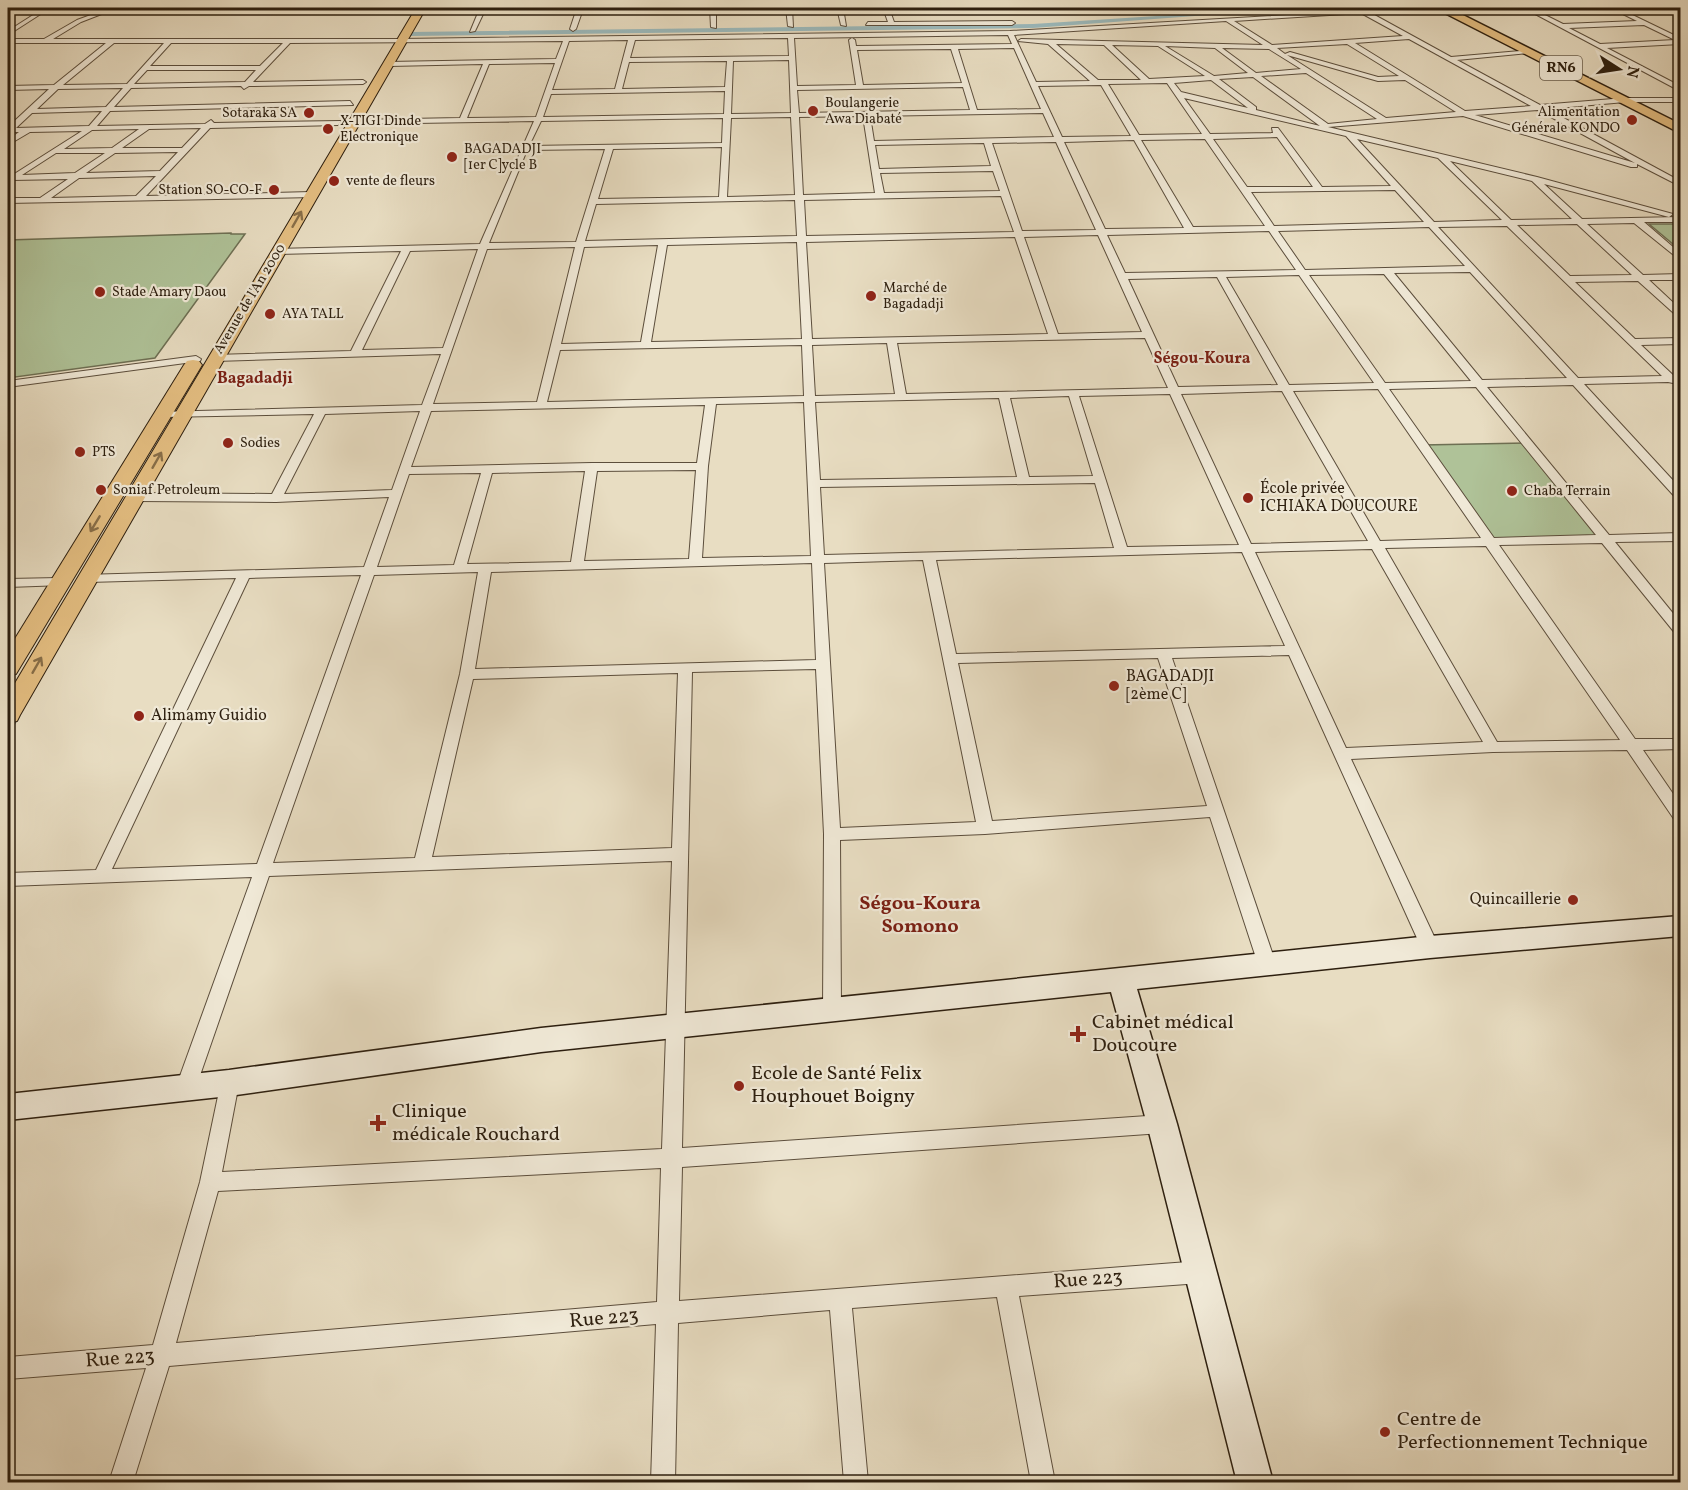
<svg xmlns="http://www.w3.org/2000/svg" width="1688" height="1490" viewBox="0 0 1688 1490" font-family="Vollkorn,serif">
  <rect width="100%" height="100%" fill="#e8ddc2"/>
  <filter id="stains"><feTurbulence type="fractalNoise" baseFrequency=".00333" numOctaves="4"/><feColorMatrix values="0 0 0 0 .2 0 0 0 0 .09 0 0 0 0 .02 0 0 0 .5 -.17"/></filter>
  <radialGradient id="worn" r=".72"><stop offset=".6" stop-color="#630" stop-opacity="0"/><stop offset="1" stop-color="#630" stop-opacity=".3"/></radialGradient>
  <g fill="#afc298" stroke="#6e7054" stroke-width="1.5">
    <polygon points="1649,224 1680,224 1680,250"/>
    <polygon points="231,233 231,234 245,234 155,358 8,378 8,240"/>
    <polygon points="1529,443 1607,538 1490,541 1423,445"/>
  </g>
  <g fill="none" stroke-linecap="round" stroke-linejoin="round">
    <polyline stroke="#6f7c77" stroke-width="4" points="8,733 17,717"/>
    <polygon fill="#9bbabd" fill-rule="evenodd" points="1279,8 1302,8 1033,28 410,36 407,34 410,32 1033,24"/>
    <g stroke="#5c4e3c" stroke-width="2">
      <g id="street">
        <polygon points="44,8 50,8 8,35 8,31"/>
        <path d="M110,8H117L81,22L53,39H401L1010,31L1409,8L1406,10L1369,12L1451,57L1531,50L1529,53L1457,60L1540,105L1625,98H1680V102H1625L1547,109L1680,181V186L1637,164V167H1631L1463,116L1328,127L1537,177L1673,214L1669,217L1544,184L1582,219L1680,217V222H1644L1680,253V260L1634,223L1587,224L1643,275L1680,274V280H1649L1680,309V317L1677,316L1638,281L1575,282L1635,339L1680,338V344L1641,345L1674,376H1680V382L1678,384L1668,382L1584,384L1680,488V498H1676L1573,385L1487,387L1609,535L1680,533V541L1615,542L1680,622V634L1675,633L1602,543L1499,545L1635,739H1680V749L1643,750L1680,804V821L1674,819L1627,750L1493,752L1351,759L1439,947L1436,952L1430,954L1424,952L1421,947L1289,655L1172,658L1276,964L1273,969L1267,971L1261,969L1258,964L1210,817L985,834L840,840L841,1009L838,1015L832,1017L826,1015L823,1009L824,834L816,669L692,672L682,1148L1162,1115L1169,1118L1172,1124L1169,1130L1162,1133L682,1167L679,1301L1201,1261L1209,1264L1212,1272L1209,1280L1201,1283L1019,1296L1055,1482H1031L997,1297L852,1308L868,1482H844L830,1310L678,1323L675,1482H651L656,1324L169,1366L133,1482H109L146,1368L8,1379V1357L153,1345L200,1182L222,1077L229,1074L236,1077L239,1083L222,1172L662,1149L672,861L269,876L196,1087L193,1093L186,1096L179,1093L176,1087L252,877L8,886V873L96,870L236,578L88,582L83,581L82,578L83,575L364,567L389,497L276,502L136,501L130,497L136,493L272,494L314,414L162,417L158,416V412L422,405L441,354L215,361L210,358L215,355L351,351L401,251L278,254L273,251L275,249L480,244L534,121L351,124L354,120L460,118L483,64L389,66L386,64L389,62L556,59L563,41L290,43L253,82L363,80L366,82L363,84L249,86L244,89L241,86L131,88L114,107L350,101L353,105L110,111L97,126L205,124L211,120L214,123L341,121L338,125L210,128L146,196L311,192L315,195L314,197L8,203V198H40L68,179L12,180L8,178L82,131L30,132L8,145V140L19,132H8V127L49,89L8,90V86L54,85L106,43H8V39H44L77,20ZM1361,13L1403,36L1272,45L1234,21ZM1226,21L1263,45L1021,39L1018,41L1048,44L1090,81L1036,82L1014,35ZM1008,35L1012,44L856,46L855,40L852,38L849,40L856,85L797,86L794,38ZM788,38L789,56L630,58L635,40ZM1409,39L1531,106L1465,111L1355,43ZM628,40L615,89L552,90L569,41ZM114,43H164L127,84L63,85ZM171,43H283L260,66H150ZM1056,44L1104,45L1141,80H1098ZM1347,44L1399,76L1378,77L1290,52L1285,54L1277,48ZM1112,45L1158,46L1205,76L1149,79ZM1165,46L1215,48L1248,73L1214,76ZM1014,48L1041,109L977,110L958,49ZM1222,48L1269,49L1301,69L1256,73ZM951,49L962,83L863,85L857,50ZM1287,55L1378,81L1405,80L1456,112L1386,118ZM789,60L791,113L731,114L733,61ZM727,61L725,87L622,89L629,62ZM555,63L536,117L467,118L489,64ZM147,70H256L245,82L134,84ZM1306,73L1377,119L1328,124L1261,76ZM1253,77L1320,126L1256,110V107L1219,79ZM1211,80L1248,108L1181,92L1174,83ZM1167,83L1202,134L1139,135L1108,84ZM1101,85L1131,136L1062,137L1038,86ZM963,87L970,110L799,113L797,90ZM123,88L106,107L37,109L58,89ZM725,91L724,114L543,117L551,94ZM1184,98L1346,136L1391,186L1322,187L1278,128H1272L1273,133L1210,134ZM1538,110L1635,163L1475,115ZM102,111L89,126L16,128L32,113ZM1043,113L1054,137L874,141L870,116ZM863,116L875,193L803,195L799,117ZM791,117L795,195L727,197L731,118ZM723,118L722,143L529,146L541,121ZM201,128L182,148H122L149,129ZM139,129L112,148L64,149L92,130ZM1277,137L1313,187H1247L1213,139ZM1205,139L1265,226L1193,227L1141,140ZM1357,139L1438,158L1502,220L1434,222ZM1134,140L1184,228L1105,229L1064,142ZM1056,142L1096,230L1022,231L992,143ZM984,143L991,166L879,169L875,145ZM722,147L719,197L598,199L613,149ZM605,149L576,242L489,243L527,150ZM178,152L160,171L86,173L115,153ZM56,153H105L75,173L22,175ZM1450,161L1532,181L1572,219L1511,220ZM993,171L1000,191L884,193L880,173ZM156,176L136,196L51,198L79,178ZM1395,190L1424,222L1274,226L1251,192ZM1001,196L1014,232L806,236L804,200ZM795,200L797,236L585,241L596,204ZM1577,224L1632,275L1570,276L1517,225ZM1507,226L1662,376L1578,378L1438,227ZM1429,227L1465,266L1305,270L1278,231ZM1269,231L1296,270L1125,273L1107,235ZM1098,235L1142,332L1058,334L1024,237ZM1015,237L1048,334L812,339L806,242ZM797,242L802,339L651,342L667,245ZM658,245L641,342L561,344L584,247ZM575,247L537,402L433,404L487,249ZM478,249L443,348L362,350L410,251ZM1470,272L1567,378L1482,380L1394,273ZM1384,274L1471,381L1385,383L1309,275ZM1299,275L1374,383L1289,385L1226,277ZM1217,277L1278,385L1178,387L1128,279ZM1145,338L1168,388L906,394L897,343ZM887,343L895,394L815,396L812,345ZM802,345L804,396L547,402L560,350ZM1476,387L1596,535L1494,538L1389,389ZM1378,389L1481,538L1380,541L1293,391ZM1282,391L1368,541L1251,544L1181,394ZM1170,394L1239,545L1127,547L1079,396ZM1069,396L1093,476L1029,477L1010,398ZM999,398L1017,477L820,480L815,402ZM804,402L811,556L702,558L708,466L716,404ZM705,405L697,463H592L411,467L431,411ZM420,411L392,490L284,494L325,414ZM696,470L689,559L584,561L597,471ZM585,471L571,562L467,564L492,473ZM481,473L454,565L377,567L409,474ZM1095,483L1114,548L824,555L820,487ZM1486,546L1620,740L1497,742L1385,548ZM1372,549L1483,742L1346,748L1255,552ZM1242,552L1285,646L956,654L936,560ZM923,560L976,822L840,828L824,563ZM812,563L816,660L475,669L491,572ZM478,572L460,674L415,858L273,863L374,575ZM361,575L257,864L112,869L249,578ZM1158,658L1207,806L992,821L958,663ZM678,673L672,848L432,857L473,679ZM661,1168L657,1302L176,1343L218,1191Z"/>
        <polygon points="480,8 486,8 475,31 470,32"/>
        <polygon points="577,8 705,8 582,12 576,29 573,31 570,29"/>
        <polygon points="710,8 716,8 716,28 711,27"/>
        <polygon points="786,8 792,8 793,27 788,26"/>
        <polygon points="837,8 843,8 846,26 841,25"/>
        <polygon points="883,8 889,8 894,22 1012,21 1015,23 1012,25 866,25 868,22 888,22"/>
        <polygon points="1216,8 1247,8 1214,11"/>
        <path d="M1524,8H1531L1563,24L1637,21L1611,8H1618L1680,38V44L1607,48L1680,86V91ZM1644,25L1675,40L1600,44L1569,28Z"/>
        <polygon points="196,356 201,359 200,361 8,387 8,381"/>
        <polygon points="59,578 66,582 64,585 8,587 8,579"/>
      </g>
    </g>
    <g stroke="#2d1f0f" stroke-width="3">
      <polygon id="secondary" points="1680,916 1680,936 1430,958 1137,989 1177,1124 1273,1482 1237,1482 1147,1124 1111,992 541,1052 229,1096 8,1120 8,1094 229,1070 541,1028 1430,936"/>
    </g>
    <g stroke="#2d1f0f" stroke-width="2">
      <g id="primary">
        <polygon points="416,8 426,8 20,715 17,721 8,723 8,695"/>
        <polygon points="193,360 199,361 202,365 16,674 8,676 8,650 184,365 187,361"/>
      </g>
    </g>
    <g stroke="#2d1f0f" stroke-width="3">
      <polygon id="highway" points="1435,8 1449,8 1680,124 1680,133"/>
    </g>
    <use href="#street" fill="#f0e9d7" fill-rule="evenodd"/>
    <use href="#secondary" fill="#f0e9d7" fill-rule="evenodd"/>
    <use href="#primary" fill="#e4be81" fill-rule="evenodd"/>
    <use href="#highway" fill="#e4be81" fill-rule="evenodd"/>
  </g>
  <defs><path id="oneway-shaft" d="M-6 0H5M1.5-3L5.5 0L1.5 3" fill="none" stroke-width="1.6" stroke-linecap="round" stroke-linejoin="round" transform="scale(1.5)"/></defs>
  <g stroke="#886e48">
    <use href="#oneway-shaft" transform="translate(297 219) rotate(-60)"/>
    <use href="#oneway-shaft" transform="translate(157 460) rotate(-60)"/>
    <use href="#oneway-shaft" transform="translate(95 524) rotate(121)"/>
    <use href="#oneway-shaft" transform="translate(37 665) rotate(-60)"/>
  </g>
  <g fill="#8f2418" stroke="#f0e9d7" stroke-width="2">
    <circle cx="813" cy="111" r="6"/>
    <circle cx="309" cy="113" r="6"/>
    <circle cx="1632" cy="120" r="6"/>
    <circle cx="328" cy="129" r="6"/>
    <circle cx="452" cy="157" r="6"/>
    <circle cx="334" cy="181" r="6"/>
    <circle cx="274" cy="190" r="6"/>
    <circle cx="100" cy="292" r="6"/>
    <circle cx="871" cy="296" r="6"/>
    <circle cx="270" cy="314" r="6"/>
    <circle cx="228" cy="443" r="6"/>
    <circle cx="80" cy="452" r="6"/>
    <circle cx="101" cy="490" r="6"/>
    <circle cx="1512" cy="491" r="6"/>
    <circle cx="1248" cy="498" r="6"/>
    <circle cx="1114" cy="686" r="6"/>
    <circle cx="139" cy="716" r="6"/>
    <circle cx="1573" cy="900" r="6"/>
    <path d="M1075 1025h6v6h6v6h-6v6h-6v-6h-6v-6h6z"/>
    <circle cx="739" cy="1086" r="6"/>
    <path d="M375 1114h6v6h6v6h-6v6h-6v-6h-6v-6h6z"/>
    <circle cx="1385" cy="1432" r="6"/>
  </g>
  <g text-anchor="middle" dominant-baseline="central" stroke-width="4.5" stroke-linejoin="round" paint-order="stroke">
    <g font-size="14" fill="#2d1f0f" stroke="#f0e9d7" text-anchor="start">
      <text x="825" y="103">Boulangerie<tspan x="825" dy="16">Awa Diabaté</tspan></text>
      <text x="1620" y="112" text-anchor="end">Alimentation<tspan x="1620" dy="16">Générale KONDO</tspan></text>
      <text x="297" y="113" text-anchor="end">Sotaraka SA</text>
      <text x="340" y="121">X-TIGI Dinde<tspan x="340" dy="16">Electronique</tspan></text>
      <text x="464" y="149">BAGADADJI<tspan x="464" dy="16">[1er C]ycle B</tspan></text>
      <text x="346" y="181">vente de fleurs</text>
      <text x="262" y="190" text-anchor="end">Station SO-CO-F</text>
      <text x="883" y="288">Marché de<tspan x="883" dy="16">Bagadadji</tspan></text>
      <text x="112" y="292">Stade Amary Daou</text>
      <text x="282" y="314">AYA TALL</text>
      <text x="240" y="443">Sodies</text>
      <text x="92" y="452">PTS</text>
      <text x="113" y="490">Soniaf Petroleum</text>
      <text x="1524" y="491">Chaba Terrain</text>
    </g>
    <g font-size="14" fill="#2d1f0f" stroke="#f0e9d7">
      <text transform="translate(250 299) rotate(-59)">Avenue de l'An 2000</text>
    </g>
    <rect fill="#f0e9d7" stroke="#685c4b" stroke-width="1.5" x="1540" y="56" width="42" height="24" rx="4.5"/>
    <g font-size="15" font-weight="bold" fill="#2d1f0f">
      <text x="1561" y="68">RN6</text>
    </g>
    <g font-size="16" font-weight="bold" fill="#7a1f14" stroke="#f0e9d7">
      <text x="1202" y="359">Ségou-Koura</text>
      <text x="255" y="379">Bagadadji</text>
    </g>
    <g font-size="16" fill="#2d1f0f" stroke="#f0e9d7" text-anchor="start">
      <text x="1260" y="489">École privée<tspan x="1260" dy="18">ICHIAKA DOUCOURE</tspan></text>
      <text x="1126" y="677">BAGADADJI<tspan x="1126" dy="18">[2ème C]</tspan></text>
      <text x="151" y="716">Alimamy Guidio</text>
      <text x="1561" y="900" text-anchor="end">Quincaillerie</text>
    </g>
    <g font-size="20" font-weight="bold" fill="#7a1f14" stroke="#f0e9d7">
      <text x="920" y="904">Ségou-Koura<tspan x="920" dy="23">Somono</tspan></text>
    </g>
    <g font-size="20" fill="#2d1f0f" stroke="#f0e9d7" text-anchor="start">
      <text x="1092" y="1023">Cabinet médical<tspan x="1092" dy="23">Doucoure</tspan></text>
      <text x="751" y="1074">Ecole de Santé Felix<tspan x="751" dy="23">Houphouet Boigny</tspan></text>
      <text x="392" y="1112">Clinique<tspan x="392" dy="23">médicale Rouchard</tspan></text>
      <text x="1397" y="1420">Centre de<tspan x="1397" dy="23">Perfectionnement Technique</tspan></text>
    </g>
    <g font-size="20" fill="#2d1f0f" stroke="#f0e9d7">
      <text transform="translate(1088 1280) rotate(-4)">Rue 223</text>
      <text transform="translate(604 1319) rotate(-5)">Rue 223</text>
      <text transform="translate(120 1359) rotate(-4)">Rue 223</text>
    </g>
  </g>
  <rect width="1688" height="1490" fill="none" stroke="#e8ddc2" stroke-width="30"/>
  <rect x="9" y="9" width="1670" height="1472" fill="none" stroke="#2d1f0f" stroke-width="3"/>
  <rect x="15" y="15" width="1658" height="1460" fill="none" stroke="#2d1f0f" stroke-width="1.5"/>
  <g transform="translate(1619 69) rotate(102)" stroke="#f0e9d7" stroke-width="4.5" paint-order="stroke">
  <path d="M0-4.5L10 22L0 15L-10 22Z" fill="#2d1f0f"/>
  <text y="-9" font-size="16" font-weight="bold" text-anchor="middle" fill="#2d1f0f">N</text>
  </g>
  <rect width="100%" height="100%" filter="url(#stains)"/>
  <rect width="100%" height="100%" fill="url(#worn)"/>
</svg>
